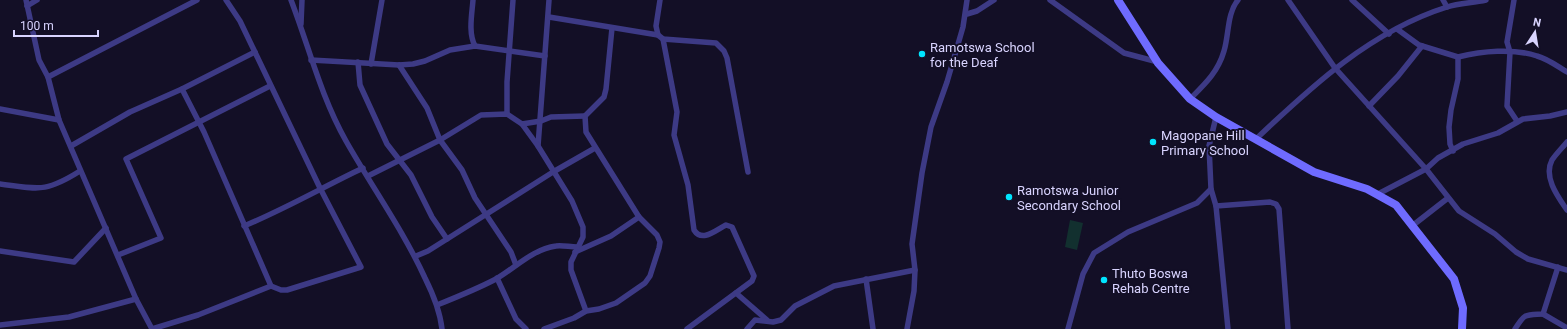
<svg xmlns="http://www.w3.org/2000/svg" width="1567" height="329" viewBox="0 0 1567 329" font-family="Roboto,sans-serif">
  <rect width="100%" height="100%" fill="#130f26"/>
  <polygon fill="#12302f" points="1070,220 1083,223 1077,250 1065,247"/>
  <g fill="none" stroke-linecap="round" stroke-linejoin="round">
    <g stroke="#3d3a85" stroke-width="5.5">
      <polyline points="26,0 39,60 48,77 59,120 136,299 152,329 198,315 271,286"/>
      <path d="M291,0C309,47 321,97 346,141C372,187 403,230 425,278C433,294 440,311 442,329"/>
      <path d="M473,0C472,14 468,33 475,46"/>
      <polyline points="549,0 538,146 572,201 583,227 583,237 571,262 571,270 586,311"/>
      <polyline points="1050,0 1124,53 1158,62"/>
      <polyline points="1288,0 1335,68 1426,169 1459,211 1495,234 1516,252 1528,259 1567,270"/>
      <polyline points="1352,0 1389,34"/>
      <polyline points="1443,0 1447,7"/>
      <polyline points="1514,0 1507,42 1510,52 1507,106 1517,121"/>
      <polyline points="27,6 37,0"/>
      <polyline points="967,14 977,11 994,0"/>
      <polyline points="549,17 658,35 663,39 716,43 724,51 727,58 748,172"/>
      <polyline points="301,24 302,0"/>
      <polyline points="1397,29 1419,45 1458,57 1458,79 1451,110 1449,127 1450,144 1453,151"/>
      <polyline points="658,35 656,26 660,0"/>
      <path d="M663,39L677,112L674,135L688,185L694,230C702,243 716,230 726,225L732,227L754,276L752,281L687,329"/>
      <path d="M1458,57C1482,51 1513,48 1537,56C1548,59 1557,66 1567,72"/>
      <polyline points="311,60 399,65 413,64 425,61 450,50 475,46 545,56"/>
      <polyline points="358,62 360,85 387,144 411,175 432,217 447,239"/>
      <polyline points="371,64 382,0"/>
      <polyline points="399,65 427,108 440,140 462,170 475,198 511,252 516,265"/>
      <polyline points="48,77 197,0"/>
      <polyline points="182,89 204,132 271,286 281,290 287,290 361,267 320,188 240,21 226,0"/>
      <path d="M1190,99C1205,84 1218,72 1224,51C1229,35 1227,13 1238,0"/>
      <polyline points="1369,106 1398,76 1422,46"/>
      <polyline points="0,109 59,120"/>
      <polyline points="507,114 507,82 513,0"/>
      <polyline points="522,124 538,146"/>
      <path d="M1256,139C1312,86 1371,31 1447,7C1459,3 1473,3 1486,0"/>
      <path d="M1567,142C1562,148 1556,154 1552,160C1543,177 1558,197 1567,210"/>
      <polyline points="71,146 130,112 182,89 255,52"/>
      <polyline points="368,176 440,140 481,115 507,114 522,124 541,121 551,117 585,116"/>
      <path d="M0,184C39,189 45,193 80,171"/>
      <polyline points="1211,189 1216,206 1228,329"/>
      <polyline points="1378,194 1426,169 1438,158 1463,144 1498,133 1523,119 1550,116 1567,112"/>
      <polyline points="1216,206 1270,202 1276,204 1279,209 1288,329"/>
      <path d="M244,226C285,209 323,187 363,168"/>
      <polyline points="1412,226 1448,198"/>
      <polyline points="0,251 74,262 106,228"/>
      <polyline points="575,252 611,236 639,217"/>
      <polyline points="118,255 161,238 126,159 270,86"/>
      <polyline points="416,256 428,251 553,172 595,148"/>
      <polyline points="497,278 516,319 526,329"/>
      <polyline points="866,279 873,329"/>
      <polyline points="736,293 767,320"/>
      <path d="M437,305C457,297 477,289 496,279C515,268 533,249 556,246C562,245 570,247 577,247"/>
      <polyline points="1543,314 1567,328"/>
      <polyline points="0,325 69,317 136,299"/>
      <polyline points="544,329 574,318 586,311 599,309 616,303 645,283 650,276 659,248 660,242 657,235 639,217 586,132 585,116 604,97 606,89 612,28"/>
      <polyline points="747,329 755,320 773,322 781,320 795,306 834,286 915,270"/>
      <polyline points="907,329 914,291 915,270 912,244 922,173 931,127 947,82 963,27 967,0"/>
      <polyline points="1068,329 1083,274 1094,253 1128,232 1197,203 1211,189 1209,146 1216,117"/>
      <path d="M1515,329C1525,313 1525,315 1543,314L1558,267"/>
    </g>
    <polyline stroke="#6f6bff" stroke-width="8" points="1118,0 1158,63 1190,99 1216,117 1314,172 1367,189 1396,205 1454,279 1463,308 1462,329"/>
  </g>
  <g fill="#00e5ff" stroke="#130f26" stroke-width="1.5">
    <circle cx="922" cy="54" r="4"/>
    <circle cx="1153" cy="142" r="4"/>
    <circle cx="1009" cy="197" r="4"/>
    <circle cx="1104" cy="280" r="4"/>
  </g>
  <g text-anchor="middle" dominant-baseline="central" stroke-width="4" stroke-linejoin="round" paint-order="stroke">
    <g font-size="13" fill="#d9d4ff" stroke="#130f26" text-anchor="start">
      <text x="930" y="47">Ramotswa School<tspan x="930" dy="15">for the Deaf</tspan></text>
      <text x="1161" y="135">Magopane Hill<tspan x="1161" dy="15">Primary School</tspan></text>
      <text x="1017" y="190">Ramotswa Junior<tspan x="1017" dy="15">Secondary School</tspan></text>
      <text x="1112" y="273">Thuto Boswa<tspan x="1112" dy="15">Rehab Centre</tspan></text>
    </g>
  </g>
  <g transform="translate(1535 32) rotate(12)" stroke="#130f26" stroke-width="3" paint-order="stroke">
  <path d="M0-3L7 15L0 10L-7 15Z" fill="#d9d4ff"/>
  <text y="-6" font-size="11" font-weight="bold" text-anchor="middle" fill="#d9d4ff">N</text>
  </g>
  <path d="M14 30v6h84v-6" fill="none" stroke="#d9d4ff" stroke-width="2"/>
  <text x="20" y="30" font-size="12" fill="#d9d4ff" stroke="#130f26" stroke-width="3" paint-order="stroke">100 m</text>
</svg>
